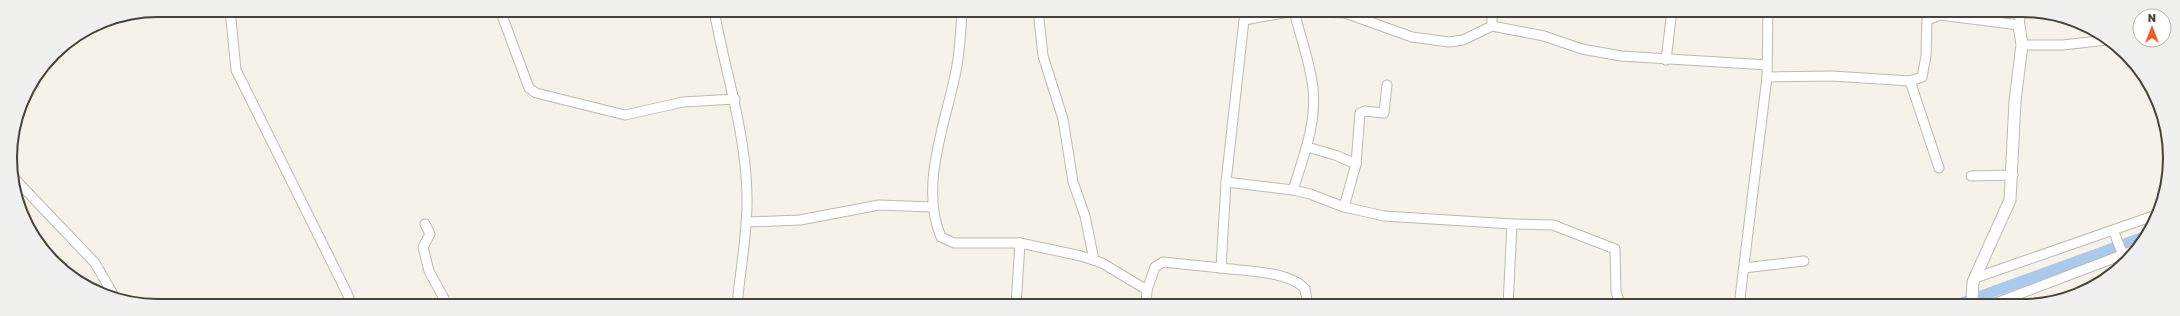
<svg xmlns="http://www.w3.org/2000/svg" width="2180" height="316" viewBox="0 0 2180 316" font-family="'Golos Text',sans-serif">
  <rect width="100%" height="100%" fill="#f4f2e9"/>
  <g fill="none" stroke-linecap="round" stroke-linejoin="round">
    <polyline stroke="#a9c9ed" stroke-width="11" points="1954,306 2144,237"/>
    <g stroke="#bfbaac" stroke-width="11">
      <g id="minor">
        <polyline points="230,10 236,70 346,291 352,306"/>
        <polyline points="500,10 529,88 536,93 625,115 683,102 735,99"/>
        <path d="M714,10C725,72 746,132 747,196C748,232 740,270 737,306"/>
        <path d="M962,10C961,30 960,51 956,71C946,122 919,186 941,237L954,243H1020L1081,256L1102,263L1147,290L1155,267L1163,262L1221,268L1226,182L1244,20L1294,11L1345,13L1412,37L1449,42L1463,40L1492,26L1544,36L1582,49L1621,56L1767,65"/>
        <polyline points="1038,10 1043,56 1063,119 1073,182 1085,216 1094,260"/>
        <polyline points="1492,10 1492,26"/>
        <polyline points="2022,45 2063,45 2107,40"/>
        <polyline points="1666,60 1672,10"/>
        <polyline points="1767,77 1832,76 1910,81 1922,77 1926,56 1927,20 1940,15 2019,25 2021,10"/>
        <polyline points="1910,81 1939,168"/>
        <polyline points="1307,147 1335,155 1356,164"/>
        <polyline points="1971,176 2013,175"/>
        <polyline points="14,178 95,263 114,296"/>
        <polyline points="1226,182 1293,190 1310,194 1344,207 1384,216 1512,224 1508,306"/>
        <path d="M1293,190C1303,158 1317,123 1313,88C1310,62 1300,36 1294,11"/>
        <polyline points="1344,207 1356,164 1360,113 1365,111 1384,113 1387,85"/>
        <polyline points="747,222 800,220 879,205 932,207"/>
        <polyline points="425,224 430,234 423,247 429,271 448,306"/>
        <polyline points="1512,224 1553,225 1615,249 1616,292 1621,306"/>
        <polyline points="2113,230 2123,255"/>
        <path d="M1221,268C1243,271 1290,271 1305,289L1308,306"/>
        <polyline points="1744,268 1804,261"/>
        <polyline points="1975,278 2159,214"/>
        <polyline points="1016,306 1020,243"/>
        <polyline points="1146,306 1147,290"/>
        <polyline points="1739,306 1767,77 1768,10"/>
        <polyline points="1988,306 2135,250"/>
      </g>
    </g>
    <g stroke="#bfbaac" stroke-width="13">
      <polyline id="tertiary" points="1969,306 1972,300 1973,282 2010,200 2015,101 2022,45 2019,25"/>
    </g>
    <use href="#minor" stroke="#fff" stroke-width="9"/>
    <use href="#tertiary" stroke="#fff" stroke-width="11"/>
  </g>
  <path d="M0 0H2180V316H0ZM158 17H2022A141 141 0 0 1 2163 158V158A141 141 0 0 1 2022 299H158A141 141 0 0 1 17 158V158A141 141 0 0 1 158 17Z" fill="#f0f0ef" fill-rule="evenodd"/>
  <path fill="none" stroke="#474338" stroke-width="2" d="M158 17H2022A141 141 0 0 1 2163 158V158A141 141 0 0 1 2022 299H158A141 141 0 0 1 17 158V158A141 141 0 0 1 158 17Z"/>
  <g transform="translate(2152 28)"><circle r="19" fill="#ffffff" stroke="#b5b4af"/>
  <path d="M0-3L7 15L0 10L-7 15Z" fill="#ee5b25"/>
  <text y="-6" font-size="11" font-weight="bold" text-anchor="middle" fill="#474338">N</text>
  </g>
</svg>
